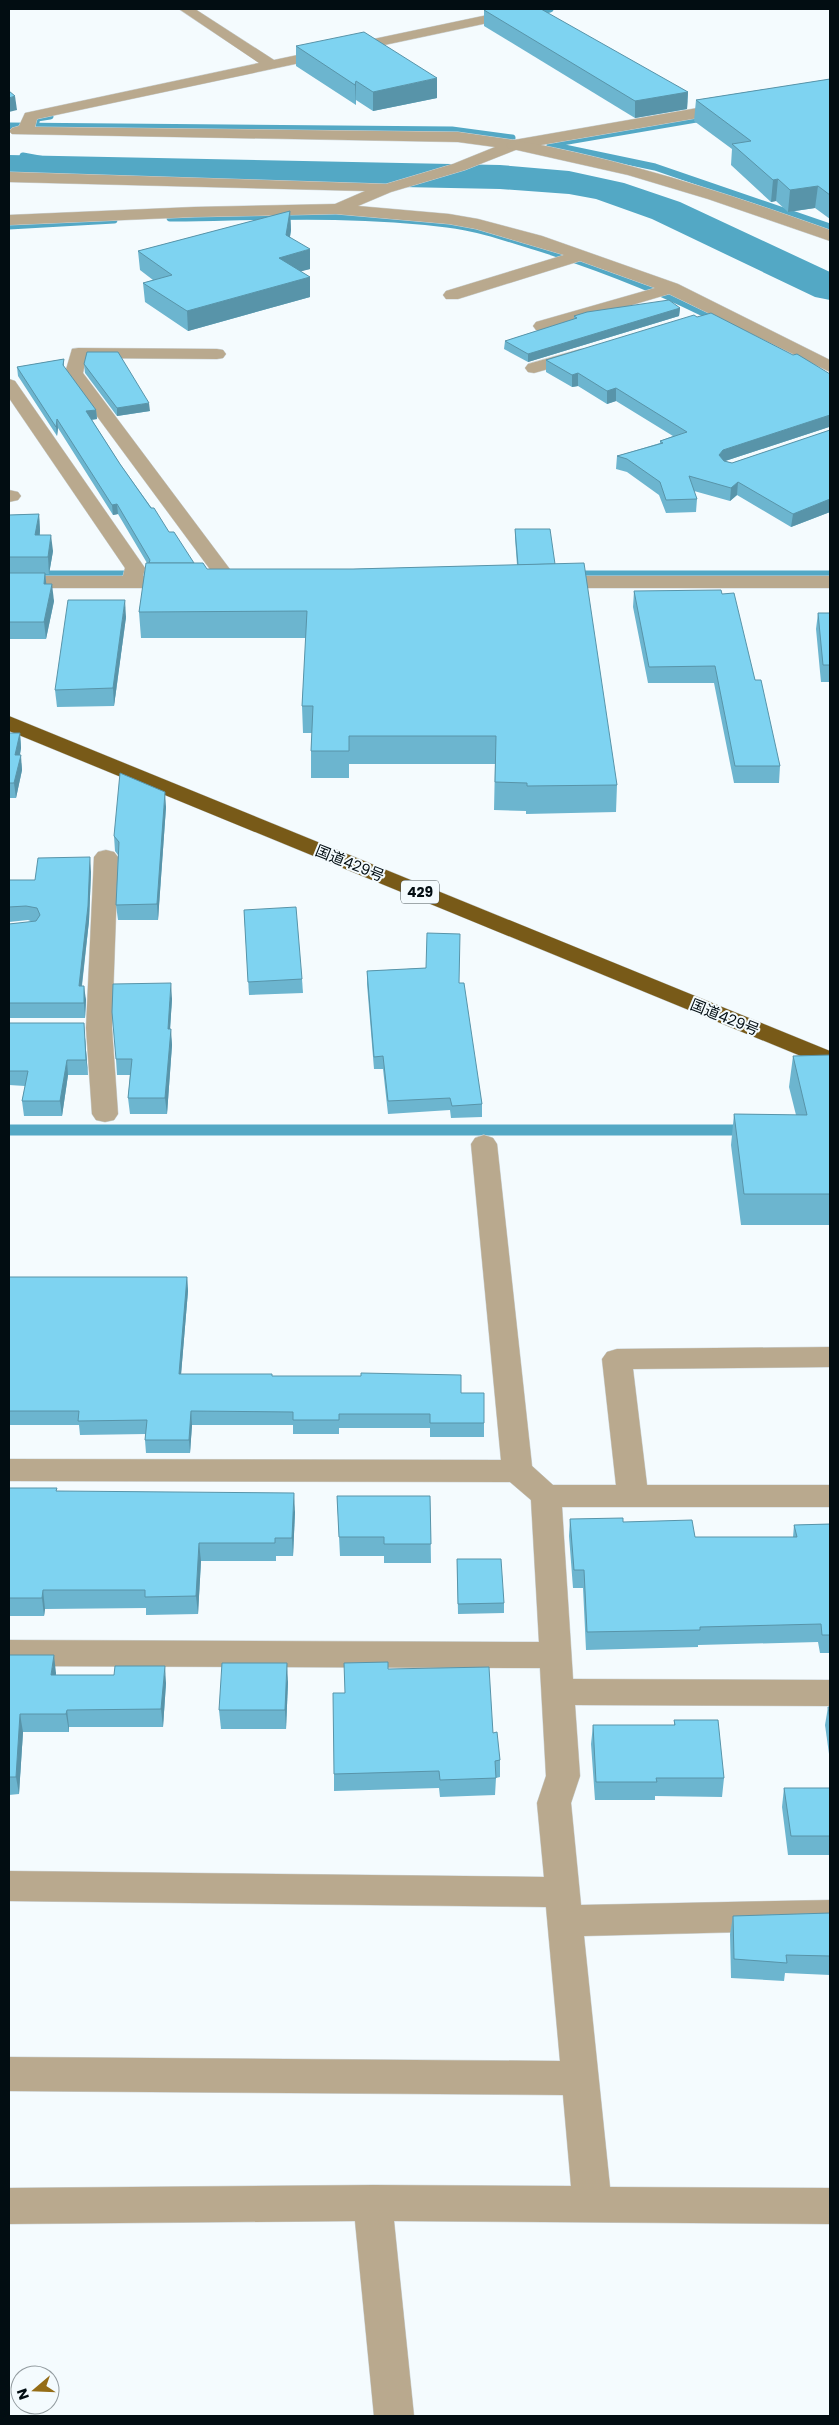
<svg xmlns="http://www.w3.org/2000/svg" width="839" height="2425" viewBox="0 0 839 2425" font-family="Poppins,'Noto Sans JP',sans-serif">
  <rect width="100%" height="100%" fill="#f4fbfe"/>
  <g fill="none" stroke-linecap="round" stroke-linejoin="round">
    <g stroke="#53a8c5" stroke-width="7">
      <polyline points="530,13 550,9"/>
      <polyline points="9,126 452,130 512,138"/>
      <polyline points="35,126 37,118 50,116"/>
      <polyline points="550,145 655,167 830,227"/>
      <polyline points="559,145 562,142 708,117"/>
      <polyline points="23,156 50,161 54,168"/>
      <path d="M170,218C262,217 355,212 447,224C481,228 513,240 546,250C607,270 664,292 721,322"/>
      <polyline points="9,226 114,220"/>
    </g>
    <g stroke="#53a8c5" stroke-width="9">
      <polyline points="9,575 159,575"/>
      <polyline points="570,575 830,575"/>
    </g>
    <polyline stroke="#53a8c5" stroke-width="11" points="9,1130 747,1130"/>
    <polygon fill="#53a8c5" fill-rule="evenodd" points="9,155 500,165 569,171 624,183 680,202 830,272 830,300 815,297 652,219 596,199 569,194 500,189 9,179"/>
    <g stroke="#cdd5d8" stroke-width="1">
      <g id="minor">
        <polygon points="179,9 195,9 274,60 516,9 542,9 535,13 37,119 35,127 458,132 514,140 732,102 737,104 740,107 737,110 732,112 518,149 465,170 391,192 358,206 449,214 478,219 542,236 678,284 830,360 830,372 669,294 548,330 536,330 533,326 536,322 655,288 580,261 458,299 446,299 443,295 446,291 564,255 476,229 449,224 336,214 194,217 9,225 9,215 194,207 335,204 365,191 9,182 9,172 386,184 453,164 495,147 458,142 12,134 9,131 12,128 19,126 25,113 259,63"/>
        <polygon points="78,348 217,349 223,350 226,354 223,358 217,359 86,358 83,373 232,572 231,582 228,586 221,588 214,586 211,582 212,572 65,373 72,349"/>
        <polygon points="581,349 587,350 590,354 587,358 534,373 528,372 525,368 528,364"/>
        <polygon points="9,379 15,381 145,568 143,576 187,578 190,582 187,586 180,588 9,588 9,576 123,576 125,568 9,398"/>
        <polygon points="9,490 18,492 21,496 18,500 9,502"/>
        <polygon points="550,576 830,576 830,588 550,588 543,586 540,582 543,578"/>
        <polygon points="106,850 114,852 118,857 112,1028 118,1114 114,1120 105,1122 96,1120 92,1114 86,1028 94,857 98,852"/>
        <polygon points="484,1135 493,1138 497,1144 532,1466 553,1485 616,1485 602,1359 607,1352 617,1349 830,1347 830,1367 633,1369 647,1485 830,1485 830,1507 562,1507 573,1679 830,1680 830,1706 575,1705 580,1776 571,1803 581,1905 830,1900 830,1930 584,1936 610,2187 830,2188 830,2224 394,2221 414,2416 374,2416 355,2221 9,2224 9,2188 373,2185 571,2186 563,2095 9,2091 9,2057 560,2061 546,1907 9,1901 9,1871 544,1877 537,1803 546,1776 540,1668 9,1666 9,1640 539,1642 531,1500 510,1482 9,1481 9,1459 501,1460 471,1144 475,1138"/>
      </g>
    </g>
    <g stroke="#cdd5d8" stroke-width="1">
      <path id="tertiary" d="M514,140C623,159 726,193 830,230V241L708,199L628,175L508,148L506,145Z"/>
    </g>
    <g stroke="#cdd5d8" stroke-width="1">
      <polygon id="trunk" points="9,716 830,1051 830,1068 9,731"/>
    </g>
    <use href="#minor" fill="#b9a98e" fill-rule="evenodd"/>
    <use href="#tertiary" fill="#b9a98e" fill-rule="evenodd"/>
    <use href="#trunk" fill="#785a18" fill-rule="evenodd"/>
  </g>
  <g fill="#6cb5cf">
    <polygon points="484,10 688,92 687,109 635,118 484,26"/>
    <polygon points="296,46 437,98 373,111 356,100 356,105 296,66"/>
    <polygon points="830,79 830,219 815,208 788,212 776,201 771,202 731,165 732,149 694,121 696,100"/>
    <polygon points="290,211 291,230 290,237 310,269 300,271 310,277 310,297 188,331 145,302 143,283 153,280 140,270 138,251"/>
    <polygon points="680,308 679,316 528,362 504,349 505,341 574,319 574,316"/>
    <polygon points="697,317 830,374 830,428 829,427 725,461 732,463 830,430 830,512 791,527 737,495 730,501 694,491 697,499 696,512 666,513 659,495 627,472 616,469 617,456 660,443 660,441 673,436 616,401 607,404 578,386 572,387 546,372 546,360"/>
    <polygon points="64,359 64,367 96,410 97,419 92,420 120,464 169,532 194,563 207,569 353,569 517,565 515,538 515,529 555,564 617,785 616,812 526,814 526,811 494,810 495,764 349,764 349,778 311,778 311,751 312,733 303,733 302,706 306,638 141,638 139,612 147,563 118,514 113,515 58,428 57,436 18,376 17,367"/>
    <polygon points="84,364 150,411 117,416 85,373"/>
    <polygon points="39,514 40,531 40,535 53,551 49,574 45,574 46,584 54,601 46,639 9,639 9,515"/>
    <polygon points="634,591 722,594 755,680 780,766 779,783 734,783 714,683 648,683 633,607"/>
    <polygon points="818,613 830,613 830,682 821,682 816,629"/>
    <polygon points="126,617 114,706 57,707 55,690"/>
    <polygon points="9,733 20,733 21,748 20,755 22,770 16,798 9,798"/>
    <polygon points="166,807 158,920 118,920 116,905 118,855 115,851 114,836"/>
    <polygon points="91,872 89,921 82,986 86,1000 85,1018 9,1018 9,924 33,922 28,920 9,922 9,880 35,880"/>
    <polygon points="244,910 302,979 303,993 249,995"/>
    <polygon points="426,968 459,983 482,1104 482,1117 451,1118 450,1110 388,1114 383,1069 374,1069 367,984 367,971"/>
    <polygon points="172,999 170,1029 172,1045 167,1114 130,1114 128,1098 130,1075 117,1075 116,1059"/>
    <polygon points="9,1023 85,1038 88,1075 68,1075 62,1116 24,1116 22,1101 25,1086 9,1085"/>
    <polygon points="830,1055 830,1225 741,1225 731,1145 734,1114 796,1115 789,1087 793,1056"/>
    <polygon points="9,1277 187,1277 188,1291 181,1374 272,1376 461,1393 484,1423 484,1437 430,1437 430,1428 339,1428 339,1434 293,1434 293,1425 192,1425 190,1453 146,1453 145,1440 146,1434 80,1435 79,1425 9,1425"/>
    <polygon points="9,1488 57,1491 295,1512 293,1556 276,1556 276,1561 201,1561 198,1614 146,1615 146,1608 45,1609 44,1616 9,1616"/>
    <polygon points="337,1496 430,1496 431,1563 384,1563 384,1556 340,1556"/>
    <polygon points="570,1519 623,1522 695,1537 793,1537 794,1525 830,1524 830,1653 820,1653 818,1642 698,1645 698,1647 586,1650 583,1588 573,1588 569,1536"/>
    <polygon points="457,1559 504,1603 504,1613 458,1614"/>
    <polygon points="9,1655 56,1673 56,1675 166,1683 163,1727 69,1727 69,1732 23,1732 19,1794 9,1795"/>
    <polygon points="388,1669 493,1733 500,1760 500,1777 496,1778 495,1795 440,1797 439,1788 334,1791 334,1774 345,1693"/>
    <polygon points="288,1682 286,1729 221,1729 219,1710"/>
    <polygon points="828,1707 830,1707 830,1761 825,1725"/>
    <polygon points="674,1720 724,1778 722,1797 655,1796 655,1800 595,1800 591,1744 593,1725 674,1725"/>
    <polygon points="784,1788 830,1788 830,1855 788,1855 782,1807"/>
    <polygon points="830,1913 830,1975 785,1973 784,1981 731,1978 730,1934 733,1916"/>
  </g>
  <g fill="#5894a9">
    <polygon points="437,78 437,98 373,111 373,92"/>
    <polygon points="356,81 356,105 355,85"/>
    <polygon points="688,92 687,109 635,118 635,101"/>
    <polygon points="15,96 17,110 9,112 9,98"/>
    <polygon points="778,179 776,201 771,202 773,180"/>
    <polygon points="818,186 815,208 788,212 790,190"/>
    <polygon points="290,211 291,230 287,254 286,235"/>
    <polygon points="310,249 310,269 280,277 279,258"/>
    <polygon points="310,277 310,297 188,331 187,311"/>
    <polygon points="680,308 679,316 528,362 528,354"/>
    <polygon points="578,373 578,386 572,387 572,375"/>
    <polygon points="616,388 616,401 607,404 607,391"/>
    <polygon points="149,403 150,411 117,416 117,408"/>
    <polygon points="96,410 97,419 87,420 86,411"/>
    <polygon points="830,415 829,427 722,462 719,455 723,450"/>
    <polygon points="57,419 58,428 57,436 56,427"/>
    <polygon points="738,482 737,495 730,501 731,488"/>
    <polygon points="830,499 830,512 791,527 793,514"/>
    <polygon points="117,504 118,514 113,515 112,505"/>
    <polygon points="39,514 40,531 37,552 35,535"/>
    <polygon points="51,535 53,551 49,574 48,557"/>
    <polygon points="45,573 47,590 44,584"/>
    <polygon points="52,584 54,601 46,639 44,622"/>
    <polygon points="125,600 126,617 114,706 113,688"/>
    <polygon points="20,733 21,748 17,770 15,755"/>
    <polygon points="21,755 22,770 16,798 14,783"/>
    <polygon points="165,792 166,807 158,920 157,904"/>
    <polygon points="90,857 91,872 89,921 80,1000 79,986"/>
    <polygon points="171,983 172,999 169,1045 168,1029"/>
    <polygon points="84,986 86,1000 85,1018 84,1003"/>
    <polygon points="84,1023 85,1038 88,1075 86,1060"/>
    <polygon points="171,1029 172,1045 167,1114 165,1098"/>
    <polygon points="67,1060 68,1075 62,1116 60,1101"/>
    <polygon points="187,1277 188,1291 180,1387 179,1374"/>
    <polygon points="191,1411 192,1425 190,1453 189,1440"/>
    <polygon points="294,1493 295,1512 293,1556 292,1538"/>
    <polygon points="199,1543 201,1561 198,1614 196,1596"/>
    <polygon points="43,1590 45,1609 44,1616 42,1598"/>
    <polygon points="54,1655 56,1673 54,1692 51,1675"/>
    <polygon points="287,1663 288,1682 286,1729 285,1710"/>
    <polygon points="165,1666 166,1683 163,1727 161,1709"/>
    <polygon points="67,1710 69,1727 69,1732 66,1714"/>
    <polygon points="20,1714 23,1732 19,1794 16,1777"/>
  </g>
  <g fill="#7ed3f1" stroke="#5894a9">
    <polygon points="488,9 541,9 688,92 635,101 484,10"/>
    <polygon points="364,32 437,78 373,92 356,81 355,85 296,46"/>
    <polygon points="830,79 830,195 818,186 790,190 778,179 773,180 732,144 751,141 696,100"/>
    <polygon points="9,91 15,96 9,98"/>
    <polygon points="290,211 286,235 310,249 279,258 310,277 187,311 143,283 172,275 138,251"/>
    <polygon points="669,300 680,308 528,354 505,341 577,318 574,316 587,312"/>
    <polygon points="711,313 793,355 797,354 830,374 830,415 723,450 719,455 724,461 732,463 830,430 830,499 793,514 738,482 731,488 689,476 697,499 666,500 660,482 627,459 617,456 663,443 660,441 687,432 616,388 607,391 578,373 572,375 546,360 694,315 697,317"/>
    <polygon points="87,352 118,352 149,403 117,408 84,364"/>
    <polygon points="64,359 63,365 96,410 86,411 120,464 151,508 154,508 169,532 174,532 194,563 149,563 150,560 117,504 112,505 57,419 56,427 17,367"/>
    <polygon points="39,514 35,535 51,535 48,557 9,557 9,515"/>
    <polygon points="515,529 550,529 555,564 518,565"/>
    <polygon points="146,563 203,563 207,569 353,569 584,563 617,785 527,786 527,783 495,782 496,736 349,736 349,751 311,751 313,706 302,706 307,611 139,612"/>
    <polygon points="9,573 45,573 44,584 52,584 44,622 9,622"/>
    <polygon points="721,590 722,594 734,593 755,680 761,680 780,766 735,766 715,666 649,667 634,591"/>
    <polygon points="68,600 125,600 113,688 55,690"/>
    <polygon points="818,613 830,613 830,665 823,665"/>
    <polygon points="9,733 20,733 15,755 21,755 14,783 9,783"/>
    <polygon points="120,773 165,792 157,904 116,905 119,842 114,836"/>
    <polygon points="90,857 88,906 79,986 84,986 84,1003 9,1003 9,924 36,921 40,915 37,908 26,906 9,907 9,880 35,880 38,858"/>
    <polygon points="296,907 302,979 248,982 244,910"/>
    <polygon points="427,933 460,934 459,983 464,983 482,1104 452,1106 450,1098 388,1101 383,1056 374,1057 367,971 426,968"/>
    <polygon points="171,983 168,1029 171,1029 165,1098 128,1098 132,1059 116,1059 112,1012 113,984"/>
    <polygon points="9,1023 84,1023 86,1060 67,1060 60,1101 22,1101 28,1071 9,1071"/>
    <polygon points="830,1055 830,1194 744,1194 734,1114 807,1115 793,1056"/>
    <polygon points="9,1277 187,1277 179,1374 272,1374 272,1376 361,1376 361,1373 461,1375 461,1393 484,1393 484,1423 430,1423 430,1414 339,1414 339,1420 293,1420 293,1412 191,1411 189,1440 145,1440 147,1420 78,1421 79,1411 9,1411"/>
    <polygon points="9,1488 57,1488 56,1491 294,1493 292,1538 275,1538 275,1543 199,1543 196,1596 145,1597 145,1590 43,1590 42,1598 9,1598"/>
    <polygon points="337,1496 430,1496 431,1544 384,1544 384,1537 339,1537"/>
    <polygon points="623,1518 623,1522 692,1520 695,1537 797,1537 794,1525 830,1524 830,1635 822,1635 821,1624 700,1627 700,1630 587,1632 584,1570 574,1570 570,1519"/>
    <polygon points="457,1559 501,1559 504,1603 458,1604"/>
    <polygon points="9,1655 54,1655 51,1675 114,1675 115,1666 165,1666 161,1709 67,1710 66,1714 20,1714 16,1777 9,1777"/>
    <polygon points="388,1662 388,1669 489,1667 493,1733 497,1732 500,1760 495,1761 496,1778 440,1780 439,1771 334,1774 333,1693 345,1693 344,1663"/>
    <polygon points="222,1663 287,1663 285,1710 219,1710"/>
    <polygon points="828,1707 830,1707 830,1720"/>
    <polygon points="674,1720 718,1720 724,1778 656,1778 657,1782 596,1782 593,1725 675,1725"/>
    <polygon points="784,1788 830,1788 830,1836 791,1836"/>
    <polygon points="830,1913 830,1956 786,1955 787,1963 734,1959 733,1916"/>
  </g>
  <g text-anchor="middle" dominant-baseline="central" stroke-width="4" stroke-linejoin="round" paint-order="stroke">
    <rect fill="#f4fbfe" stroke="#4b5459" stroke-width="1" x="401" y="880.5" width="38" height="23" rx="4"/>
    <g font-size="14" font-weight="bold" fill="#020d12">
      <text x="420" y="892">429</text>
    </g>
    <g font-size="15" fill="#020d12" stroke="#f4fbfe">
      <text transform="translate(350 863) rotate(22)">国道429号</text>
      <text transform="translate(725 1017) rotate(22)">国道429号</text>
    </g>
  </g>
  <rect width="839" height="2425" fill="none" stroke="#020d12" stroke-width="20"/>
  <g transform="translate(35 2390) rotate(251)"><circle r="24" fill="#f4fbfe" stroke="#939ca0"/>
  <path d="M0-4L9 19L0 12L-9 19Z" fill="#956d17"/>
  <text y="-8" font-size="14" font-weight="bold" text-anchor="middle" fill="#020d12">N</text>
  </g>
</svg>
